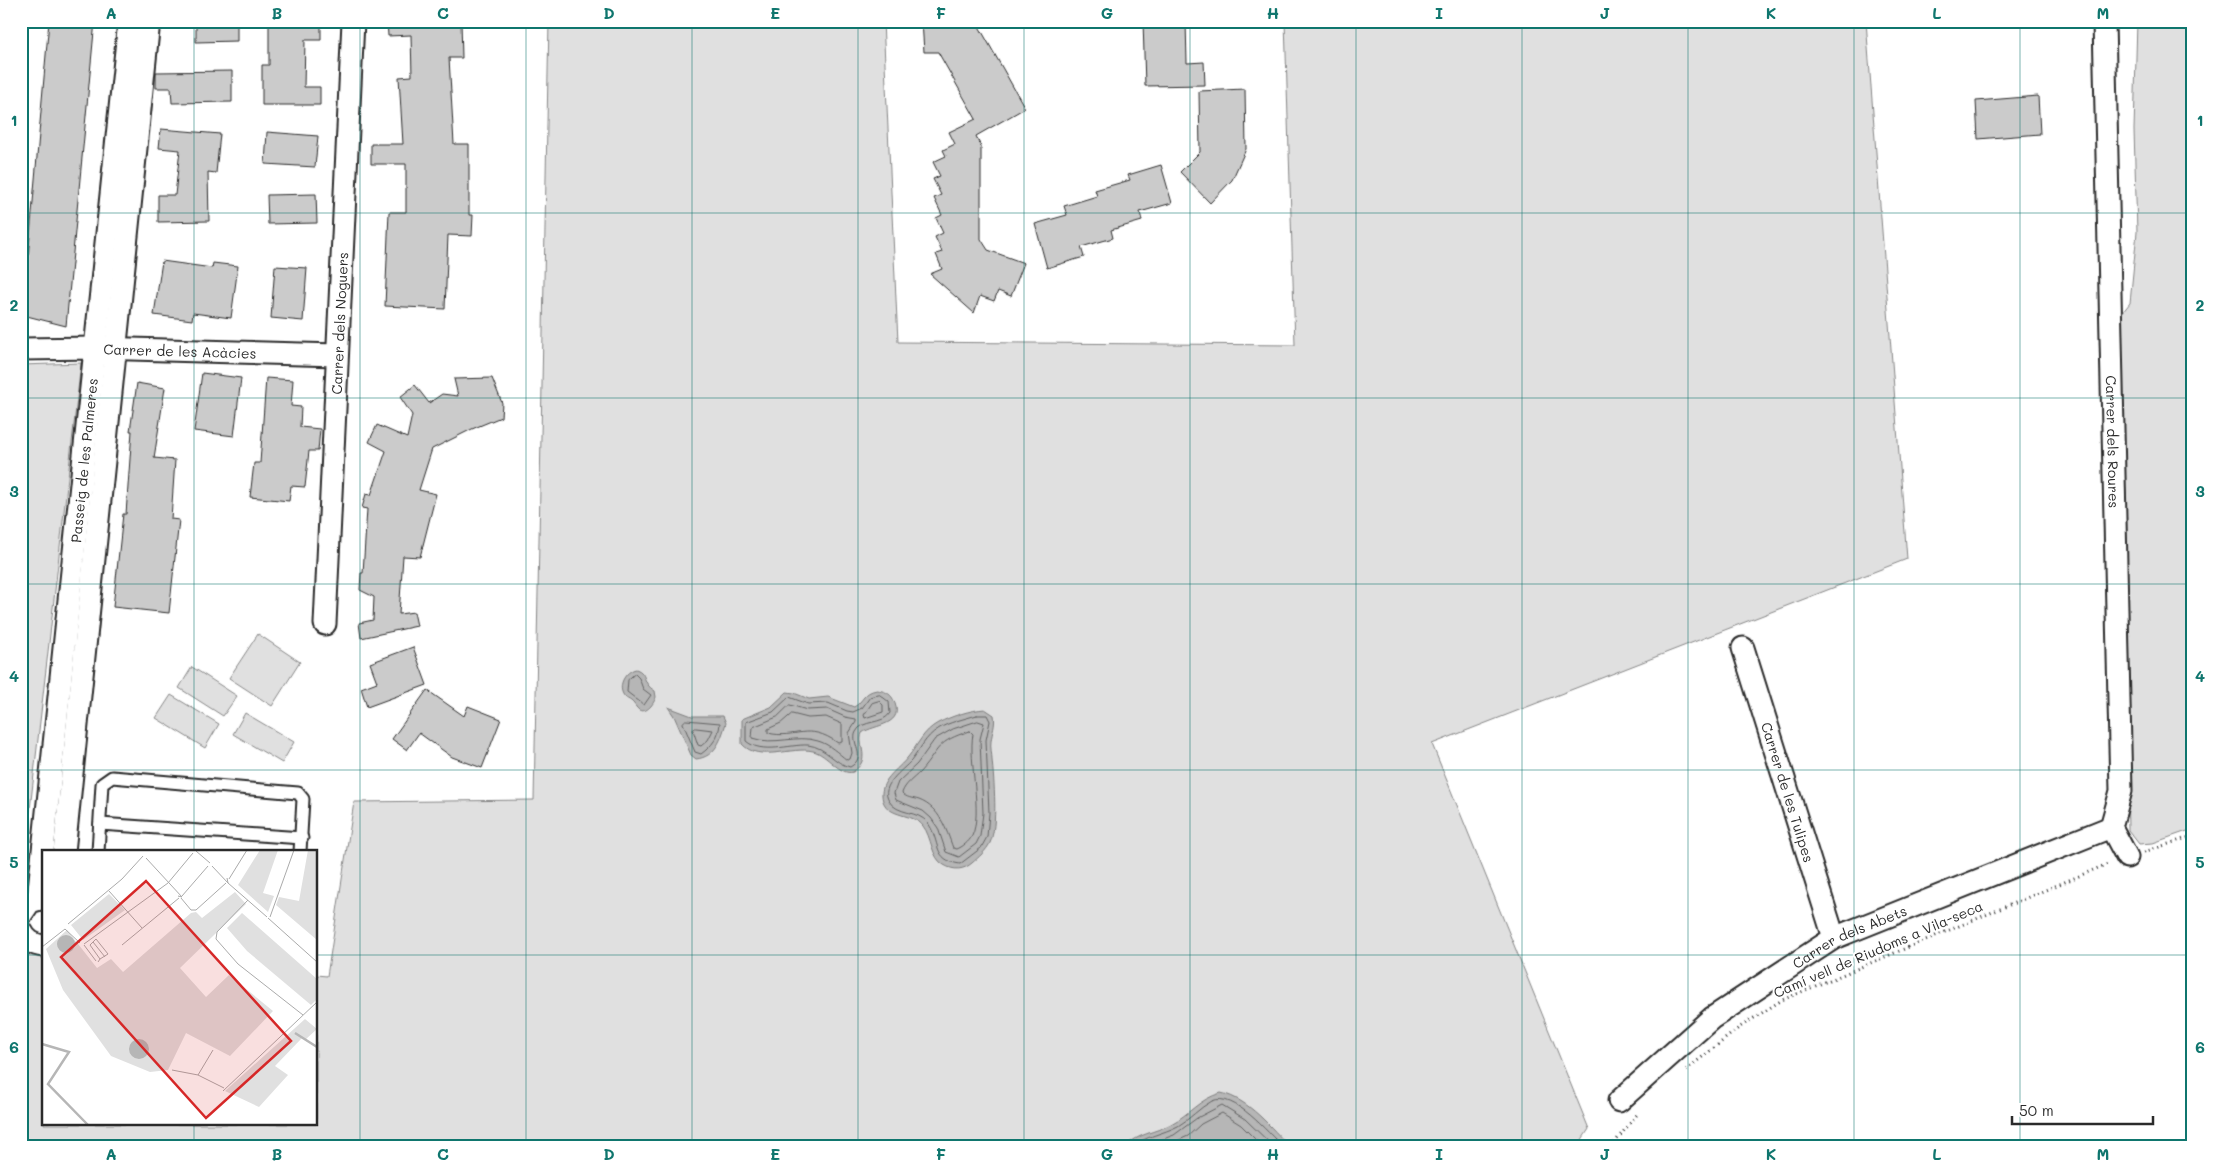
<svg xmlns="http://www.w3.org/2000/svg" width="2214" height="1168" viewBox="0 0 2214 1168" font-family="Mali,sans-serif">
  <rect width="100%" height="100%" fill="#fff"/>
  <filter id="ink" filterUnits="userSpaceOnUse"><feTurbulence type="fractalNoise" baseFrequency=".02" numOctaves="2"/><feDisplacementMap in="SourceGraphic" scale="10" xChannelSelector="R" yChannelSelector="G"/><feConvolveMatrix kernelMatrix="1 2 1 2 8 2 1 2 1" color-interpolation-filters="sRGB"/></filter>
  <g filter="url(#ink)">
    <g fill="#e0e0e0" stroke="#868686">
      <polygon points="549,21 883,21 898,342 1295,345 1285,21 1866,21 1907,559 1432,744 1589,1129 1577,1147 21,1147 21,953 44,955 44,1124 316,1124 316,975 327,976 354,802 534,800"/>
      <polygon points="2137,21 2193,21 2193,829 2153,843 2139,844 2128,830 2118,318 2130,303 2137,232 2134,130"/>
      <polygon points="81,363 21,888 21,365"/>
      <polygon points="258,634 300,662 272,706 229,678"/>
      <polygon points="192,667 237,696 223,716 179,688"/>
      <polygon points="171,695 219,724 205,748 156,718"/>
      <polygon points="245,713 294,742 282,763 233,734"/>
    </g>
    <g fill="#b6b6b6" stroke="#7e7e7e">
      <path d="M636,669C648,673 641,683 655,691L656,697C654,703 647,714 639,710C636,708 634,703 631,701C628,699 627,699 625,697C616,687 625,671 636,669Z"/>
      <path d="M877,690C884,691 890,693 893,699C907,726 874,724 862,733C857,747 872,758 853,772C840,776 827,754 813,751C792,746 759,763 742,744V719L771,707L787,692L794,693L809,699L828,697L854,707C864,701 863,692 877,690Z"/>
      <path d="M668,707L692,716H723L726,723C721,739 716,757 696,759L691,755L674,716Z"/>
      <path d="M985,709L994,715C996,725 992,732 991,741C990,747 992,754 992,760C994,780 998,826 990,843C986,851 979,857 972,863C964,870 954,871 944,865C931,858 932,837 923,826C914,813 889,818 883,801C877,781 898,770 908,757C918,745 923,731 938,723C952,716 970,710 985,709Z"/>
      <path d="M1221,1093C1249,1099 1271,1128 1290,1147H1125C1138,1133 1155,1133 1171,1124C1190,1114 1199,1099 1221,1093Z"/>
    </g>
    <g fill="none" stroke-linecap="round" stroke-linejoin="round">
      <g stroke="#636363" stroke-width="1">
        <polygon points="635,674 639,678 643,689 651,695 644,705 627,692 628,680"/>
        <path d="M880,695L889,702L890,713C883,725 862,719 856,732C850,743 868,757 850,767C835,764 826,747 808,745C790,744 762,755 746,741V722L773,712L789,697L808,704L828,703L847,711L853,712L862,708L870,697Z"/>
        <polygon points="879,701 883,705 883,712 865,718 864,715 872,703"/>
        <path d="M790,705L807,710L827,709L845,717L856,719V722L849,733L852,753L850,759L847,760C838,753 829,744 818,741C797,734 774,746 752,738L753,727L777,717Z"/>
        <path d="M792,714L808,718L826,717L842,724V742L838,743C807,721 796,740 768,733V729L781,723Z"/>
        <path d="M977,715H987L990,721L986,740L989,813L987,837L981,848L960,864C932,860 941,842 928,823C918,810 897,815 889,801C879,786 903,770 911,761C920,750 925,737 938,729C949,722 964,719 977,715Z"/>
        <path d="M686,720L720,723C719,737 712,746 701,754L695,752L683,723Z"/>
        <polygon points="978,721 984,723 980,739 983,813 980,836 976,844 959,857 946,852 938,828 931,818 923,811 896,800 894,793 898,782 917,764 935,739 953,729"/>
        <polygon points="696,728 713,730 708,740 701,746 698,745 693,730"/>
        <path d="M970,731L973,734C968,760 983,813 972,836C969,842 962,847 957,849L953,848C946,829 940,808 919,800C913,798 906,798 902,793C905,784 913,779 920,772C941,748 935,742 970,731Z"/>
        <path d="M1132,1147C1145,1136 1163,1134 1178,1126C1190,1119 1199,1108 1212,1101C1234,1091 1268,1133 1283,1147"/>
        <polyline points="1142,1147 1174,1135 1197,1118 1222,1105 1245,1119 1274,1147"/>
        <polyline points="1164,1147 1188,1136 1201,1124 1222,1113 1241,1125 1263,1147"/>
      </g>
    </g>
    <g fill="#cbcbcb" stroke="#2b2b2b">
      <polygon points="49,21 95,21 66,326 23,315"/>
      <polygon points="196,21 237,21 237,41 196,42"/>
      <polygon points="269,21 321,21 321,40 305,40 304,87 320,87 320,105 262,105 262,65 269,65"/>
      <polygon points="387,21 461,21 462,58 449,58 454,144 469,144 469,215 473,215 472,236 448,235 445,309 385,306 389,212 406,212 406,164 371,164 371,144 403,144 399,77 412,76 411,35 388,36"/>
      <polygon points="922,21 976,21 1025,108 976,136 981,147 981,239 988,250 1024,263 1011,296 998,291 994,301 980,296 974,313 930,274 942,269 936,254 942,252 935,237 943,233 936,218 942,215 934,198 941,195 933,179 940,176 933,162 946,156 943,150 955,144 949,132 976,119 938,52 924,52"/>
      <polygon points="1143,21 1186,21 1187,63 1204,62 1205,85 1145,86"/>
      <polygon points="232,71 232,102 172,103 171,88 156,88 156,72"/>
      <polygon points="1245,89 1246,149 1232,180 1210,203 1180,172 1200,152 1199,91"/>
      <polygon points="2038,96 2040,134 1978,139 1976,101"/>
      <polygon points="161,129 220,134 216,173 208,172 209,221 158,222 158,195 175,195 180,150 159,148"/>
      <polygon points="267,132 318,136 315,167 265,164"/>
      <polygon points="1161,165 1172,203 1140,212 1142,221 1111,230 1113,238 1081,247 1084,257 1047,268 1035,224 1067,215 1064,206 1097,196 1095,190 1130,180 1128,175"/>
      <polygon points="316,194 317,223 268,224 267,195"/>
      <polygon points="162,261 212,268 213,263 238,266 231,318 193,313 192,320 154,315"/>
      <polygon points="275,266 307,268 303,321 271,318"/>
      <polygon points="202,373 241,378 234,436 194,431"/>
      <polygon points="266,378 293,380 291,406 301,407 300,427 320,429 318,451 309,451 305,487 291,486 289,501 250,497 254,463 260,463"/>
      <polygon points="492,378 502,403 501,417 472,429 432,449 419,490 436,494 420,557 403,556 399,614 414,612 417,626 361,638 359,623 373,620 374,597 360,590 361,573 363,573 367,509 362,508 366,494 371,495 386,451 369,442 377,425 407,438 412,415 400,397 415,385 429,403 442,394 458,396 454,379"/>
      <polygon points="137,383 165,388 154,458 175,460 171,519 179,520 169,613 113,607 123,514 126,514 132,431 130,431"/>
      <polygon points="413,647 427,685 367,707 361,688 377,682 370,663"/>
      <polygon points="427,690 464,716 468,706 501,719 482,768 452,757 419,733 407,750 392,739"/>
    </g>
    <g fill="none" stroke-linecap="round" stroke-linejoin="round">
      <g stroke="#2b2b2b" stroke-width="15">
        <g id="service">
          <polyline points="100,824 302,838"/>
          <polyline points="98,852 102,784 112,777 298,793 303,799 300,852"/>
        </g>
      </g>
      <g stroke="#2b2b2b" stroke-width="25">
        <g id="minor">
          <path id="s1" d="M2104,21L2121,791L2111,827L2127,857"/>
          <path id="s2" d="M21,349L96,348L337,355"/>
          <path id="s3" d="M325,624L353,21"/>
          <path id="s4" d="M1743,648L1834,938"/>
          <polyline points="64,852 149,21"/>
          <path id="s5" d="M38,899L129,21"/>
          <polyline points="21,915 30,902 44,898"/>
          <path d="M21,930C26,940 33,945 44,946"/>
          <path id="s6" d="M1619,1101L1712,1018L1834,938L2111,827"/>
        </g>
      </g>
      <g stroke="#2b2b2b" stroke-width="3" stroke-dasharray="1 4" stroke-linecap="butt">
        <polyline points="2144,852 2193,836"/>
        <polyline points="1686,1070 1740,1027 1782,1000 2110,863"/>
        <polyline points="1611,1147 1639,1112"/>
      </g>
      <use href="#service" stroke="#fff" stroke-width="11"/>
      <use href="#minor" stroke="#fff" stroke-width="21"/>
    </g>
  </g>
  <path fill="none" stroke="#0f766e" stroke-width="1" stroke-opacity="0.55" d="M194,21V852M360,21V1147M526,21V1147M692,21V1147M858,21V1147M1024,21V1147M1190,21V1147M1356,21V1147M1522,21V1147M1688,21V1147M1854,21V1147M2020,21V1147M21,213H2193M21,398H2193M21,584H2193M21,770H2193M21,955H44M316,955H2193M194,1124V1147"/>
  <g text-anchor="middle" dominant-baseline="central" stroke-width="4" stroke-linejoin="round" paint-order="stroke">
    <g font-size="14" fill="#2b2b2b" stroke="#fff">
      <text stroke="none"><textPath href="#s3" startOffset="301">Carrer dels Noguers</textPath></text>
      <text stroke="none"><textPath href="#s2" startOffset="159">Carrer de les Acàcies</textPath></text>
      <text stroke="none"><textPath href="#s1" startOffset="421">Carrer dels Roures</textPath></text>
      <text stroke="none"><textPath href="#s5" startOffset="441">Passeig de les Palmeres</textPath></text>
      <text stroke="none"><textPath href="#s4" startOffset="151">Carrer de les Tulipes</textPath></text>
      <text stroke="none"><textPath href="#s6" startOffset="285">Carrer dels Abets</textPath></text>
      <text transform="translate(1878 949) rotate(-23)">Camí vell de Riudoms a Vila-seca</text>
    </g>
  </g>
  <g transform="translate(42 850)">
    <rect width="275" height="275" fill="#fff"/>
    <path d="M218,0H236L221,43L232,46L226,62L196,35ZM266,0H275V90L234,55L237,47L257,51ZM193,42L204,54L138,118L164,147L187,125L231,161L188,206L144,183L126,220L108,222L69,206L21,140L4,99L25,80L55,118L69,109L81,122L149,63L154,62L160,68ZM67,44L83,60L41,90L29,75ZM200,63L275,129V149L269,155L205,101L185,78ZM263,169L275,179L263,190L260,188L233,216L246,225L217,257L183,241Z" fill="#e0e0e0"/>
    <path d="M15 94a9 9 0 1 1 18 0a9 9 0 1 1-18 0ZM87 199a10 10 0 1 1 20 0a10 10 0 1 1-20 0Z" fill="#b6b6b6"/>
    <path fill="none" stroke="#b6b6b6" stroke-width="2.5" d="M253,183L275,197M0,194L27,202L6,234L46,275"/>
    <path fill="none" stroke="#aaa" stroke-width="1" d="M154,1L168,13M104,8L140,47L136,46M170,16L186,33L185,28M187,29L205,0M186,33L225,67M67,41L100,78M140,46L166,16M139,48L149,60H154L184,33M206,50L175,82L174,89L196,114L261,165M228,67L252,0M226,68L275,112M26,74L80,29L101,6M51,92L63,107M42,94L126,33L151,3M42,95L54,111M80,95L137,48M0,97L23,79L38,93M56,112L58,109L48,95L54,89L66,104L58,109M130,220L156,225L182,238M156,225L171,200M181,241L275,152"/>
    <path fill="#d62828" fill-opacity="0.15" stroke="#d62828" stroke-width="2.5" d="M104,31L249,191L164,268L19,107Z"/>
    <rect width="275" height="275" fill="none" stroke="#2b2b2b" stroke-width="2.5"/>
  </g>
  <rect width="2214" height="1168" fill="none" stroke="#fff" stroke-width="55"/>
  <path d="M2012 1116v8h141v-8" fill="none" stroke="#2b2b2b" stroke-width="2.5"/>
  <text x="2019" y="1116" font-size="15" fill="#2b2b2b" stroke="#ffffff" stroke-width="4" paint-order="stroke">50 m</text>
  <rect x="28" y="28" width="2158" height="1112" fill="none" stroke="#0f766e" stroke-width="2"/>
  <g font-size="16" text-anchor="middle" font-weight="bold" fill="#0f766e">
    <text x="111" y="19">A</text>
    <text x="277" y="19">B</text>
    <text x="443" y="19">C</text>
    <text x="609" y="19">D</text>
    <text x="775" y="19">E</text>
    <text x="941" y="19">F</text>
    <text x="1107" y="19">G</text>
    <text x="1273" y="19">H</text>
    <text x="1439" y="19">I</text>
    <text x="1605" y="19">J</text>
    <text x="1771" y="19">K</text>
    <text x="1937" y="19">L</text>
    <text x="2103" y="19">M</text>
    <text x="14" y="126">1</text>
    <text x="2200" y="126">1</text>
    <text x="14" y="311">2</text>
    <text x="2200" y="311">2</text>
    <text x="14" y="497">3</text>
    <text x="2200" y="497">3</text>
    <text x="14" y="682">4</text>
    <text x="2200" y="682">4</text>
    <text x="14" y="868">5</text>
    <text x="2200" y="868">5</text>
    <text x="14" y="1053">6</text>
    <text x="2200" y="1053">6</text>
    <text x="111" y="1160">A</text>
    <text x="277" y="1160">B</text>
    <text x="443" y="1160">C</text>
    <text x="609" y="1160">D</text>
    <text x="775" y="1160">E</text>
    <text x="941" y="1160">F</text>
    <text x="1107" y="1160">G</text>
    <text x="1273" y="1160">H</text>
    <text x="1439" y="1160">I</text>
    <text x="1605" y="1160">J</text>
    <text x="1771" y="1160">K</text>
    <text x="1937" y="1160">L</text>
    <text x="2103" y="1160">M</text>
  </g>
</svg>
